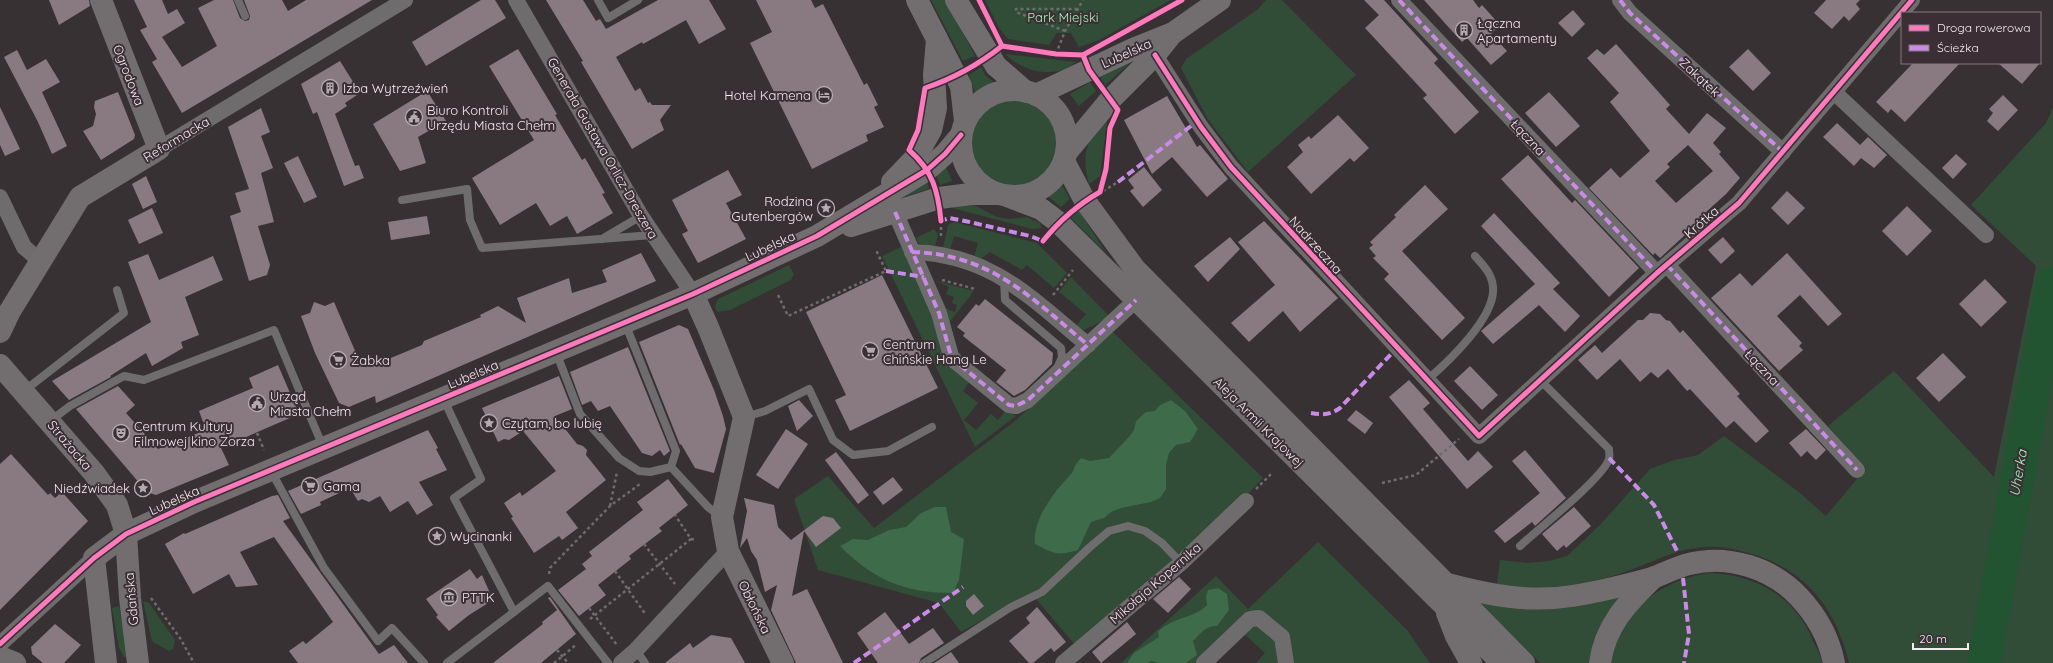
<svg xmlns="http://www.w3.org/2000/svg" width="2053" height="663" viewBox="0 0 2053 663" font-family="Quicksand,sans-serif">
  <rect width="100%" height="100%" fill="#383134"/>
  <g fill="#314c37">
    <polygon points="931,0 946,0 975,56 963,61"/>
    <polygon points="985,0 1171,0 1099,40 1079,47 1071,33 1057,33 1049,45 1008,39 999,28"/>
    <polygon points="1266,0 1282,0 1356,75 1248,172 1207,118 1181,68 1186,59 1257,10"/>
    <path d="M1005,54L1076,62C1071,65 1065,70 1060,71C1039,75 1019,68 1005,54Z"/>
    <polygon points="1136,58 1105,85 1100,77"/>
    <polygon points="981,67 985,75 995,83 976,95 969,75"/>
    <polygon points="1090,82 1096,91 1079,106 1070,94"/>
    <circle cx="1014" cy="143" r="44"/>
    <path d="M2053,107V663H1849C1836,608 1804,568 1749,553C1731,548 1715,545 1696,548C1672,551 1653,562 1630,570C1588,586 1541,592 1497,584L1500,560L1528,563L1549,561L1567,556L1600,525L1650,469L1674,460L1698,455L1724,436L1800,493L1826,516L1866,468L1828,426L1894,371L1994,477L2036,266L1971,205L2046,123Z"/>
    <path d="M1108,115L1100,176L1089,184C1080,151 1088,139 1108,115Z"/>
    <polygon points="945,165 952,181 940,185 935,172"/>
    <polygon points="926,178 929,189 896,199"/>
    <polygon points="1060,182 1070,199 1061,207 1045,194"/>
    <polygon points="966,203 978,207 997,217 1009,219 1027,217 1040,223 1042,228 1032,229 952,208"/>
    <polygon points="1078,209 1106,253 1070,217"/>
    <polygon points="954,222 1037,243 1067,273 1054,288 1027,265 1022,270 990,252 981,259 974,257 978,243 954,236 950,250 943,248 948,225"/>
    <polygon points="934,229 938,235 935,247 918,243 916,238"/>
    <polygon points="903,246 971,380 963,391 978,403 964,420 976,430 991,414 998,420 1007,409 1016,416 975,447 882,256"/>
    <polygon points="789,265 794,274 791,280 730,310 717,312 715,306 718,299"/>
    <polygon points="1071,277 1110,317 1084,330 1075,327 1086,314 1059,292"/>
    <polygon points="936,281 974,291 948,324 940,306 955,312 957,305 952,303 954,297 946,294 949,287"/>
    <polygon points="1113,332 1263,478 1247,495 1075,645 1031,593 961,632 939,603 818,570 794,499 828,476 874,528 1015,421"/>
    <polygon points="1318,542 1407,630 1430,663 1292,663 1265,615 1248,610 1195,663 1121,663 1216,576 1248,609"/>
    <path d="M1710,573C1757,575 1796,597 1814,643C1817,649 1821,656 1822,663H1610C1616,613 1662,579 1710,573Z"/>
    <polygon points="1620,596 1590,663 1540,663 1478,601 1547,609 1594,603"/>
    <polygon points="143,601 149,603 175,640 173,649 169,651 153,642 151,637"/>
    <polygon points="119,606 128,649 126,657 124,657 119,648 112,608"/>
    <polygon points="1251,624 1260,626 1277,639 1281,663 1256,663 1265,653 1242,632"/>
  </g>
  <g fill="#3e6b4a">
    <path d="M1171,400L1185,411L1198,429L1190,442L1176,445L1169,453L1166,465V489L1160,498L1151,502L1121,508L1111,512L1104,518L1091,522L1078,550C1057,556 1054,554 1035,544C1032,519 1055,491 1071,474C1075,469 1074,465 1081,458L1090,461L1109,458L1128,438L1134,430L1136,421L1146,412L1155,411L1160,405Z"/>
    <path d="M935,507H946L951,532L964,539L959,580L953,593C904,593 874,580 840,546L853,539L868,540L889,530L906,527L921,513Z"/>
    <path d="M1218,588L1227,594L1229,610L1217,626C1206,625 1200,634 1193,641L1197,655L1186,663H1159L1151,661L1148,663H1127L1134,653L1159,637L1158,632C1172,617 1196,618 1207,605L1206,596L1208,590Z"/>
  </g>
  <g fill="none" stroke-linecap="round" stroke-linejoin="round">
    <polyline stroke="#235432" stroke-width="33" points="1984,663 2053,283"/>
  </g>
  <g fill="#897a81" fill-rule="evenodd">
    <polygon points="49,0 89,0 90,6 59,25"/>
    <polygon points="134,0 162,0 168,14 177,9 185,23 162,37 182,67 217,46 198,8 214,0 233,0 240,18 245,21 249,20 250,16 244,0 282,0 288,11 306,0 372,0 182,113 152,62 157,59 140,30 147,27"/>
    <polygon points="481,0 495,0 506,18 426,66 412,42"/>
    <polygon points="546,0 583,0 596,21 600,19 606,29 658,0 709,0 726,29 699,44 686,20 643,44 642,42 616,57 635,91 640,88 648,103 650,102 652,105 671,105 660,120 664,130 632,149 581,62 583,61"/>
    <polygon points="756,0 811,0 815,8 823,4 864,85 867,83 878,105 874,107 884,127 866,135 868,141 812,169 750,43 772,32"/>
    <polygon points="1364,0 1384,0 1438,59 1434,63 1479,112 1455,134 1423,98 1427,95 1365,28 1379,15"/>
    <polygon points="1424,0 1473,0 1479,8 1482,5 1500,25 1491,34 1507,51 1491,65 1467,38 1462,42"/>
    <polygon points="1826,0 1860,0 1856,4 1860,9 1849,21 1844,16 1832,29 1814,13"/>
    <polygon points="1573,10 1585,24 1572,37 1558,23"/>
    <path d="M1616,44L1670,105L1666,109L1689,134L1707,113L1726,128L1713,143L1721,152L1719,154L1740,178L1726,194L1695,222L1697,224L1660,258L1655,253L1653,255L1589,188L1611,168L1620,178L1650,151L1610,102L1619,93L1587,58L1597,49L1604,55ZM1688,145L1713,171L1676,203L1655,181L1670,167L1667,164Z"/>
    <polygon points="518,49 557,114 555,115 582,160 585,158 605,193 602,194 613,213 577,234 567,216 550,226 536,203 500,225 472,178 534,140 489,66"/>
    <polygon points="1748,49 1771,73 1753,91 1729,67"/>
    <polygon points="17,50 27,70 46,59 60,82 42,92 67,146 52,154 38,122 4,57"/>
    <polygon points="340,61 360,93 345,103 347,106 335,114 355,166 359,165 364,178 344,186 317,112 313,114 301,84"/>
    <polygon points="1913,63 1960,63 1905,122 1891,109 1888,113 1876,102"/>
    <polygon points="1998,63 2040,63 2022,84"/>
    <polygon points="427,91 446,121 418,137 426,163 400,171 373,124"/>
    <polygon points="118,92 135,135 134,139 101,160 83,131 93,126 96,114 94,107 95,101"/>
    <polygon points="1549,92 1580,126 1556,147 1525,113"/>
    <polygon points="2003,95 2018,110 1998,131 1987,121 1993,113 1989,109"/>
    <polygon points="1167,96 1197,147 1200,145 1228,179 1207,197 1172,157 1152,174 1124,120"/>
    <polygon points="0,107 20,149 5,156 0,145"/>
    <polygon points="261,108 270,132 261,136 273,168 261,173 274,222 258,226 270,265 267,275 249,281 230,216 241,212 235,193 249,189 228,127"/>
    <polygon points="1338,115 1369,148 1354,162 1350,158 1311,194 1287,167 1303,152 1298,145 1309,136 1311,139"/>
    <polygon points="1837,123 1860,145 1868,137 1887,155 1874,168 1861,158 1854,166 1823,137"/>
    <polygon points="1956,154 1967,164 1953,179 1942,168"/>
    <polygon points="1528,155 1572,203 1575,200 1639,268 1609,297 1501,179"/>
    <polygon points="298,156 317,197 304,203 284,163"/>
    <polygon points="1144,167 1162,190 1143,207 1130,191 1134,188 1128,180"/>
    <polygon points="728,170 742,195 726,203 746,239 698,263 682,234 688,231 672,200"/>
    <polygon points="146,176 157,202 143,209 132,184"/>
    <polygon points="1425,185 1448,209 1402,251 1465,318 1442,340 1384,279 1389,274 1373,258 1376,256 1369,248 1373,245 1370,242 1396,217 1394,215"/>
    <polygon points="1787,191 1805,208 1788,225 1771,208"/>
    <polygon points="1907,206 1932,231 1907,256 1882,231"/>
    <polygon points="152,208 163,233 139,244 128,220"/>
    <polygon points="1494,213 1560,283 1553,289 1580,316 1565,332 1539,305 1493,344 1481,331 1535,284 1481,226"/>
    <polygon points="427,216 430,234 391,240 388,222"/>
    <polygon points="1264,221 1338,298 1300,332 1283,311 1249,342 1231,323 1275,285 1238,242"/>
    <polygon points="1230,237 1240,249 1208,282 1194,266"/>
    <polygon points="1723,237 1735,251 1721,264 1708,250"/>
    <polygon points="641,253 656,281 376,403 375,396 349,407 339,403 315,353 301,316 310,313 314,302 325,306 334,302 362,367 385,358 386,360 422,345 424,341 481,317 480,315 498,306 526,323 517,298 569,278 572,293 607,282 602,270"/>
    <polygon points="1787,253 1842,314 1828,326 1800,295 1777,316 1802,343 1799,346 1803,350 1779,371 1711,298 1740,273 1752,286"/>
    <polygon points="148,254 159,280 213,256 223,280 185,297 199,335 181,342 183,348 152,366 146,353 110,376 111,377 69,400 52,381 151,322 128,262"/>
    <polygon points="882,275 938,388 850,431 835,400 846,395 806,312"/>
    <polygon points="1985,279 2007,302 1981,327 1959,304"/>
    <polygon points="985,299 1053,353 1052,364 1025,390 1014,396 996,382 1006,370 963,336 965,333 957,327 976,304 979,306"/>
    <polygon points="1650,313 1660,314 1666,320 1670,321 1680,333 1683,330 1740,394 1737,396 1769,431 1756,443 1734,421 1726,428 1690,389 1687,391 1668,369 1658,378 1651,372 1640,382 1620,359 1597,380 1578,360 1595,345 1602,353 1638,320 1643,320"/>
    <polygon points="679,325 688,329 714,390 723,416 726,429 714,473 695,468 681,444 680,445 639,342"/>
    <polygon points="628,347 670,451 664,456 660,450 652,456 642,453 610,406 598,411 591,401 582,405 570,372"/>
    <polygon points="1943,353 1966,377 1939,402 1916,378"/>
    <polygon points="278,365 299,414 221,448 229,465 156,495 147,492 76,409 118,386 135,405 126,413 158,449 206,430 199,411 253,388 249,378"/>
    <polygon points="1470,366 1498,395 1482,410 1454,381"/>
    <polygon points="559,376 572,409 555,416 577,444 583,446 587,450 586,455 606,480 566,512 578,528 562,540 559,536 534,553 511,518 513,517 504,503 520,492 522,496 556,471 523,431 509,440 504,439 498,442 482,408"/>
    <polygon points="1409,380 1430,403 1423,409 1468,461 1478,451 1493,467 1467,489 1389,397"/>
    <polygon points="799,400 813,416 797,431 788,406"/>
    <polygon points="1356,410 1373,423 1365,434 1347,420"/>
    <polygon points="786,429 808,444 778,489 756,475"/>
    <polygon points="1806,429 1826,450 1816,460 1807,451 1801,457 1789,443"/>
    <polygon points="428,430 438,448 436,449 447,470 419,482 433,505 417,515 408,501 390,512 380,496 369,502 362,499 358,501 350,488 320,502 321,505 301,514 288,491"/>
    <polygon points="1525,450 1566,498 1535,526 1532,522 1505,543 1494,531 1540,493 1512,461"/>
    <polygon points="836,452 869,495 858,504 825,460"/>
    <polygon points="11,454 48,495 50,493 55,498 62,492 88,521 0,610 0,464"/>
    <polygon points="893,477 903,490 883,505 873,492"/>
    <polygon points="668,479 688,505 659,528 662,531 629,556 631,559 598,585 606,595 579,616 558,590 586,569 582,564 592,556 589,552 643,510 637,502"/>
    <polygon points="278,495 290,518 283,521 379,654 394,645 408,663 298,663 289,651 303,641 306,644 333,622 274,537 240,552 258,585 236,587 229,574 193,594 165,544 184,533 185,534 272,496"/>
    <polygon points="744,498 774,505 778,527 791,540 823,516 833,518 841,528 816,547 804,531 792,596 807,589 843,663 796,663 771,610 777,585 765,592 757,560 751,551 747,538 740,548 747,511"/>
    <polygon points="1574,507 1591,526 1566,548 1564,545 1557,551 1542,534"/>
    <polygon points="470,569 477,579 482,575 493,600 469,615 449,631 436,617 438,615 426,599"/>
    <polygon points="1179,577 1191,589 1168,613 1153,599"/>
    <polygon points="974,594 984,606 973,615 966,606 966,601"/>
    <polygon points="550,597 576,634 541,663 493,663 543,624 542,622 557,610 548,598"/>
    <polygon points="1037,607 1066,642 1054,652 1051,648 1033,663 1029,663 1009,641 1030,623 1026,618"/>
    <polygon points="885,612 909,644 933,628 944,643 921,658 919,663 878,663 857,633"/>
    <polygon points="1127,622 1136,634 1101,663 1092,652"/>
    <polygon points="55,624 81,645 64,663 43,663 32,654 31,647"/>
    <polygon points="711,635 731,638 745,663 665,663 690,643 693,648"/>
    <polygon points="951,652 959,663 934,663"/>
  </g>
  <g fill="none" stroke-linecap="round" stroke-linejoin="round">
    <g stroke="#6f6c6d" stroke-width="2.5" stroke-dasharray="3 3" stroke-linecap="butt">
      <polyline points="1065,31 1016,12 1016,9 1077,9"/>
      <polyline points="1056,54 1065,31 1083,0"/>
      <polyline points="1103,191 1118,182"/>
      <polyline points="941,221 941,239"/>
      <polyline points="942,280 975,289"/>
      <polyline points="778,295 788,316 886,271 876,250"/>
      <polyline points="1053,295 1073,270"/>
      <polyline points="257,433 264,450"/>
      <polyline points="1382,483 1416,475 1459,439"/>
      <polyline points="1256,489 1272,473"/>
      <polyline points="610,506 617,472"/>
      <polyline points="691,539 697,540"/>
      <polyline points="644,544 675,584"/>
      <polyline points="615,571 646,615"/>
      <polyline points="549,574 550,568 610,506 640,484"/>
      <polyline points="151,598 180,638 194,663"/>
      <polyline points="589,608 617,645"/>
      <polyline points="590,619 691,539 675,515"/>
      <polyline points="557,650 568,663"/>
      <polyline points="554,663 577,644"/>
    </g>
    <g stroke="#6f6c6d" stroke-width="8">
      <polyline points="238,0 245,16"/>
      <polyline points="598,0 608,18 638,0"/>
      <polyline points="402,200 467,189 470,220 482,248 653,235"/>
      <polyline points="602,239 641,216"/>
      <polyline points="1004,279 1005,300 1061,348 1062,357 1058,366"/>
      <polyline points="625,323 676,451 671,467 708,507 721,517"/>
      <polyline points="556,352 580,414 619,458 639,471 650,472 671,467"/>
      <path d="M1427,380C1448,362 1496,317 1493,287C1492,274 1484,266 1475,256"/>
      <polyline points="24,391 124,313 117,290"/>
      <polyline points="444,400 481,479 454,498 514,612"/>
      <polyline points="745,417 765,411 809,389 833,440 853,455 888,451 932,427"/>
      <polyline points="50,421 70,406 124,376 144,380 274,330 323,447"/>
      <polyline points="271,471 324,568 378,641 392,628 424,663"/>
      <path d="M1520,546C1537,530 1604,477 1609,459C1610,456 1609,452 1609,449L1540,380"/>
      <polyline points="636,650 645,663"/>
      <polyline points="447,663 548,586 608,663"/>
      <polyline points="924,663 1011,607 1042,592 1090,547 1109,531 1128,526 1145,531 1162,543 1181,563"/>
    </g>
    <g stroke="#6f6c6d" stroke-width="16">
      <polyline points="516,0 641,216 693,294"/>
      <polyline points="1399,0 1657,273"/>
      <polyline points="1620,0 1630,13 1783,152"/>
      <polyline points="1155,55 1201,127 1231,167 1479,436 1657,273 1739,203 1912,0"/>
      <polyline points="1834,92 1986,235"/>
      <polyline points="159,149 405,0"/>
      <polyline points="0,197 24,247 40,261"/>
      <polyline points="895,212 939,313 951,356 955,361 1009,405 1016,406 1028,400 1136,300"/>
      <path d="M912,252C991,254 1031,298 1088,345"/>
      <polyline points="1667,265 1857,470"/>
      <polyline points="0,644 94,558"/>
      <polyline points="621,663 636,650 728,551"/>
      <polyline points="1063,663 1181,563 1246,501"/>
      <polyline points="1204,663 1250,619 1259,618 1282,637 1286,663"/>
    </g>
    <g stroke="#726e70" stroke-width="22">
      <polyline points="917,0 961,86 965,121"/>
      <polyline points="956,0 996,66 1026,92"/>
      <circle cx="1014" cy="143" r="53"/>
      <polyline points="1036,95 1133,49 1173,33 1220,0"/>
      <polyline points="1066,153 1110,100 1155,55 1171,35"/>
      <polyline points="1064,161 1085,201 1135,269 1524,663"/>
      <polyline points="892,182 916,157 931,130 936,108 934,75 937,39"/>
      <polyline points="1007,196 1041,209 1058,222 1502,663"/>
      <polyline points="851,226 939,198 971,194 997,194"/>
      <polyline points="693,294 708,327 744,417 722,517 728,551 783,663"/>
      <polyline points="0,332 10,311 80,197 159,149 101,0"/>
      <polyline points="0,365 94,473 117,505 126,534 130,598 138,663"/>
      <path d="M1447,584C1489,595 1529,603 1572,596C1599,592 1626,585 1652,578C1664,574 1676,567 1689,564C1728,554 1772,568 1799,597C1817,616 1829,638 1834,663"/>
      <polyline points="1447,613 1456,636 1471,663"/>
      <polyline points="0,657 15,663"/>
      <polyline points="106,663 94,558 126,534 194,502 693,294 817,236 927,170 945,154 961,135"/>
      <path d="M1600,663C1605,626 1627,603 1653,578"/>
    </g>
    <g stroke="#ca8be6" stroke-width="4" stroke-dasharray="8 4" stroke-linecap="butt">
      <polyline points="1399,0 1657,273"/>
      <polyline points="1620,0 1630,13 1783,152"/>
      <polyline points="1118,182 1191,126"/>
      <polyline points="895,212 939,313 951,356 955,361 1009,405 1016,406 1028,400 1136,300"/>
      <polyline points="941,219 941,221 949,218 965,221 1030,236 1043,241 1044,239"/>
      <path d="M912,252C991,254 1031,298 1088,345"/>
      <polyline points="1667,265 1857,470"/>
      <polyline points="886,271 924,277"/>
      <path d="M1311,413C1323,415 1330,415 1340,408L1393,352"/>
      <polyline points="1609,458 1654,505 1677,551"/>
      <polyline points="1683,578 1689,634 1684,663"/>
      <polyline points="854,663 963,587"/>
    </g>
    <g stroke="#3b2e34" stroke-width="8">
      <g id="cycleway">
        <polyline points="979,0 1002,46"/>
        <polyline points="1155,55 1201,127 1231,167 1479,436 1657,273 1739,203 1912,0"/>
        <path d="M941,221C938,191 933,171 909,150L918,130L925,88C955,78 978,65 1002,46L1056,54L1083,55L1182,0"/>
        <path d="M1043,241C1060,220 1077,205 1100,192L1106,169L1110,128L1118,110L1089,70L1083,55"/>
        <polyline points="0,644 94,558 126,534 194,502 693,294 817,236 927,170 945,154 961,135"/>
      </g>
    </g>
    <use href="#cycleway" stroke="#fd7abc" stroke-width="5"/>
  </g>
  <defs>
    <g id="building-ring" transform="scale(0.9)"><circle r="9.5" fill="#3b2e34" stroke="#b3abae" stroke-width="1.5"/><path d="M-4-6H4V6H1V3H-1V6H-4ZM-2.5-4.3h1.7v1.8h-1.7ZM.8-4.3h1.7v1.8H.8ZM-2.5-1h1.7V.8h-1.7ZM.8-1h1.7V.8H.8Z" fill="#b3abae"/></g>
    <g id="hotel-ring" transform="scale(0.9)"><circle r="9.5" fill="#3b2e34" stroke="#b3abae" stroke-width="1.5"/><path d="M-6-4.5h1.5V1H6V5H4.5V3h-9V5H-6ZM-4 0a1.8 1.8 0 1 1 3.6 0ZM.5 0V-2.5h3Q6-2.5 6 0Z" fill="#b3abae"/></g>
    <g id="civic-ring" transform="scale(0.9)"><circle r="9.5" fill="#3b2e34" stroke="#b3abae" stroke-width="1.5"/><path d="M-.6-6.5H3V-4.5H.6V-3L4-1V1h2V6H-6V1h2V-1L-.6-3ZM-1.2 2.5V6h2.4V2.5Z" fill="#b3abae"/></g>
    <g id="sight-ring" transform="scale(0.9)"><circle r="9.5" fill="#3b2e34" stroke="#b3abae" stroke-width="1.5"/><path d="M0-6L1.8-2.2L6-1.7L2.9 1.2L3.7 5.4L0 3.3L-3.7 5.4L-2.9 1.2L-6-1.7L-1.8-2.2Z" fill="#b3abae"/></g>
    <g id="supermarket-ring" transform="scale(0.9)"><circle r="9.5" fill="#3b2e34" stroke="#b3abae" stroke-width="1.5"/><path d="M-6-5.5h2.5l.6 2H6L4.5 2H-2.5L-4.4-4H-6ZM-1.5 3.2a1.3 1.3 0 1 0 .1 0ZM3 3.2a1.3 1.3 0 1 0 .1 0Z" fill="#b3abae"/></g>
    <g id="theatre-ring" transform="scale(0.9)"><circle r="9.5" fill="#3b2e34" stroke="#b3abae" stroke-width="1.5"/><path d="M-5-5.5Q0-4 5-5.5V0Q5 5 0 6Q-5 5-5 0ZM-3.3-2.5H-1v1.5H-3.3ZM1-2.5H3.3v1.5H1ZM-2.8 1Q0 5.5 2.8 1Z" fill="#b3abae"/></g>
    <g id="museum-ring" transform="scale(0.9)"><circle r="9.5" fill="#3b2e34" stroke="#b3abae" stroke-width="1.5"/><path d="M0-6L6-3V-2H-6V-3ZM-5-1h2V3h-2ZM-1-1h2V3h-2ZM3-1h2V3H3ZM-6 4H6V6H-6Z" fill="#b3abae"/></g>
  </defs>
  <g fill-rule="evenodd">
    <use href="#building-ring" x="1464" y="30"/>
    <use href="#building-ring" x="330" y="88"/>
    <use href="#hotel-ring" x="824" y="95"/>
    <use href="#civic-ring" x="414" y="117"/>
    <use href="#sight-ring" x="826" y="208"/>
    <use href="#supermarket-ring" x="870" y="351"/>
    <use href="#supermarket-ring" x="338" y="360"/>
    <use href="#civic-ring" x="257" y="403"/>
    <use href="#sight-ring" x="489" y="423"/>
    <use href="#theatre-ring" x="121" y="433"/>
    <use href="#supermarket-ring" x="310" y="486"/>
    <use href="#sight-ring" x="143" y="488"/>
    <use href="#sight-ring" x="437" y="536"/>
    <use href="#museum-ring" x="449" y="597"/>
  </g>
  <g text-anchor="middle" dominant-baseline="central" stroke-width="4" stroke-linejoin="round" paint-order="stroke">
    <g font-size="13" fill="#a3f3b6" stroke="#3b2e34">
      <text x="1063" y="17">Park Miejski</text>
    </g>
    <g font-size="13" fill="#f5ecf0" stroke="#3b2e34" text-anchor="start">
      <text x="1477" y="23">Łączna<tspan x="1477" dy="15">Apartamenty</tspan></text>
      <text x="343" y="88">Izba Wytrzeźwień</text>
      <text x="811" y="95" text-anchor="end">Hotel Kamena</text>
      <text x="427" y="110">Biuro Kontroli<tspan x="427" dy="15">Urzędu Miasta Chełm</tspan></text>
      <text x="813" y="201" text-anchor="end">Rodzina<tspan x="813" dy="15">Gutenbergów</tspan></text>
      <text x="883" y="344">Centrum<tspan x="883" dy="15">Chińskie Hang Le</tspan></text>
      <text x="351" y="360">Żabka</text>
      <text x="270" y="396">Urząd<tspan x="270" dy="15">Miasta Chełm</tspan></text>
      <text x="502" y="423">Czytam, bo lubię</text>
      <text x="134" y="426">Centrum Kultury<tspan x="134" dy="15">Filmowej kino Zorza</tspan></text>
      <text x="323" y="486">Gama</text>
      <text x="130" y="488" text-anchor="end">Niedźwiadek</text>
      <text x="450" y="536">Wycinanki</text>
      <text x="462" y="597">PTTK</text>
    </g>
    <g font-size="13" fill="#f5ecf0" stroke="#3b2e34">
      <text transform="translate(1126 53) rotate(-24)">Lubelska</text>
      <text transform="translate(129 75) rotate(69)">Ogrodowa</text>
      <text transform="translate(1700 77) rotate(43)">Zakątek</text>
      <text transform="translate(1528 137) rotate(47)">Łączna</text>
      <text transform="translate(176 139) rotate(-31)">Reformacka</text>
      <text transform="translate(603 148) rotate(60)">Generała Gustawa Orlicz-Dreszera</text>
      <text transform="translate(1701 222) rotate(-41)">Krótka</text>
      <text transform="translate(1316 245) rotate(48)">Nadrzeczna</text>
      <text transform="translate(770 246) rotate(-25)">Lubelska</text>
      <text transform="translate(1762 367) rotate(47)">Łączna</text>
      <text transform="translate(473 374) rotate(-23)">Lubelska</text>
      <text transform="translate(1259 422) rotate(45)">Aleja Armii Krajowej</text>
      <text transform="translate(70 445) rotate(50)">Strażacka</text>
      <text transform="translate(174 500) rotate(-24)">Lubelska</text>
      <text transform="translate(1155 583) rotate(-41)">Mikołaja Kopernika</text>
      <text transform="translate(131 599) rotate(-95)">Gdańska</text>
      <text transform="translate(755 607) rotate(64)">Obłońska</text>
    </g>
    <g font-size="14" font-style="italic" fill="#9feeb2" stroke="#3b2e34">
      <text transform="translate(2018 473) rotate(-80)">Uherka</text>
    </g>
  </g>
  <rect x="1901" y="12" width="140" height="52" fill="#3b2e34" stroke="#857a7f"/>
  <rect x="1909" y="25" width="20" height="6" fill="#fd7abc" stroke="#857a7f"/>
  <text x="1937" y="32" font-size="12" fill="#f5ecf0">Droga rowerowa</text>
  <rect x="1909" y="45" width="20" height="6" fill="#ca8be6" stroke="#857a7f"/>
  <text x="1937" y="52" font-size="12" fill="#f5ecf0">Ścieżka</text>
  <path d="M1913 643v6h55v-6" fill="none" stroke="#f5ecf0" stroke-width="2"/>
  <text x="1919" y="643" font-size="12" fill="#f5ecf0" stroke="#3b2e34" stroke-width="3" paint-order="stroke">20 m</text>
</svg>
